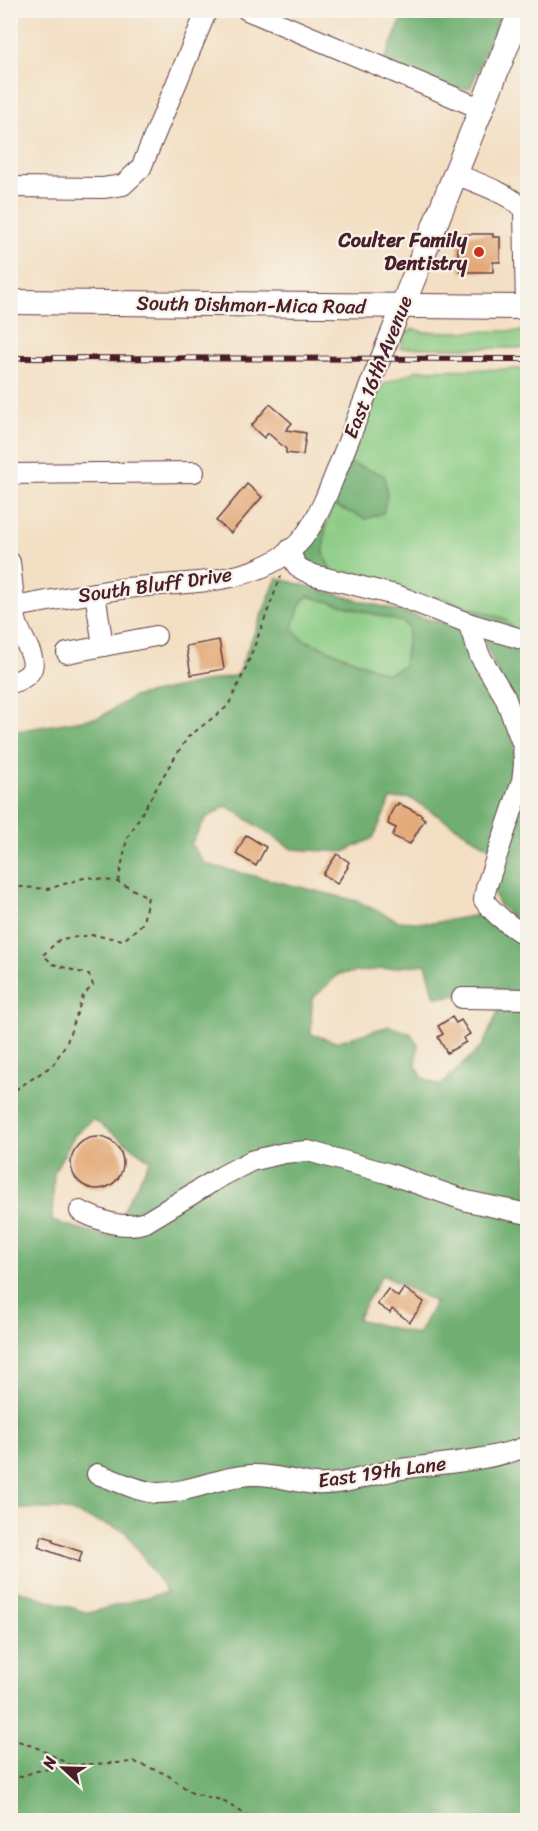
<svg xmlns="http://www.w3.org/2000/svg" width="538" height="1831" viewBox="0 0 538 1831" font-family="Sriracha,sans-serif">
  <rect width="100%" height="100%" fill="#f7f3e8"/>
  <filter id="ink" filterUnits="userSpaceOnUse"><feTurbulence type="fractalNoise" baseFrequency=".0167" numOctaves="2"/><feDisplacementMap in="SourceGraphic" scale="12" xChannelSelector="R" yChannelSelector="G"/><feConvolveMatrix kernelMatrix="1 2 1 2 8 2 1 2 1" color-interpolation-filters="sRGB"/></filter>
  <filter id="wash" filterUnits="userSpaceOnUse"><feTurbulence type="fractalNoise" baseFrequency=".008" numOctaves="4" result="noise"/><feDisplacementMap in="SourceGraphic" scale="24" xChannelSelector="R" yChannelSelector="G"/><feGaussianBlur stdDeviation="1.35" result="paint"/><feColorMatrix in="noise" values="0 0 0 0 0 0 0 0 0 0 0 0 0 0 0 0 0 1.4 0 .05"/><feComposite in="paint" operator="in"/></filter>
  <g filter="url(#wash)">
    <rect width="100%" height="100%" fill="#f3dfc3"/>
    <g fill="#8acb83" stroke="#6a7557" stroke-width="1.5">
      <polygon points="413,329 424,332 527,331 527,348 400,348 406,333"/>
      <path d="M527,369V653L423,601L333,573C330,569 326,565 325,560C319,543 327,521 333,505L366,519L349,463L373,404L384,384L418,370Z"/>
      <polygon points="308,596 403,622 409,628 404,666 387,674 302,639 292,628 301,602"/>
    </g>
    <g fill="#6faf71" stroke="#5c674e" stroke-width="1.5" fill-rule="evenodd">
      <path d="M405,11H502L471,87C456,96 402,68 384,61Z"/>
      <polygon points="349,463 384,475 387,495 383,513 366,519 333,505"/>
      <path d="M326,524C324,544 320,555 333,573L311,566C300,545 312,540 326,524Z"/>
      <path d="M277,578L457,627L520,753L490,848L410,798L391,799L373,838L344,852L292,849L227,806L206,818L191,844L205,864L357,901L398,921L433,923L484,914L527,940V1820H11V1588L88,1613L167,1592L125,1531L62,1509H11V732L100,717L133,697L237,675ZM308,596L403,622L409,628L404,666L387,674L302,639L292,628L301,602ZM426,964L435,997L500,993L501,1005L483,1045L440,1086L423,1078L416,1066L418,1045L410,1033L389,1026L336,1042L311,1034L312,999L339,974ZM93,1119L150,1160L109,1237L52,1221L54,1172L74,1136ZM382,1275L435,1302L418,1335L357,1319Z"/>
      <polygon points="435,596 505,619 517,633 517,649 527,653 527,741 475,620 423,601"/>
      <polygon points="527,783 527,930 498,904 493,890"/>
    </g>
    <g id="blocks">
      <g fill="#e3a977">
        <polygon points="460,234 493,234 493,237 500,237 500,262 493,262 493,272 460,272 460,263 458,263 458,241 460,241"/>
        <polygon points="270,404 292,423 286,430 306,433 303,455 286,453 286,449 268,433 264,438 251,426"/>
        <polygon points="247,484 262,497 231,533 216,521"/>
        <polygon points="219,640 224,669 191,675 186,646"/>
        <polygon points="398,803 422,815 421,817 425,819 410,844 392,836 396,828 388,824 390,815 395,805 397,806"/>
        <polygon points="246,835 266,847 256,866 236,854"/>
        <polygon points="337,854 349,862 347,866 348,867 337,884 323,874"/>
        <polygon points="452,1017 456,1023 461,1020 470,1034 463,1038 466,1042 447,1053 438,1037 443,1034 438,1026"/>
        <circle cx="97" cy="1163" r="26"/>
        <polygon points="404,1288 424,1302 410,1322 392,1309 390,1313 377,1304 388,1289 398,1297"/>
        <polygon points="42,1536 53,1539 53,1542 82,1552 79,1562 38,1547"/>
      </g>
    </g>
  </g>
  <g filter="url(#ink)">
    <use href="#blocks" fill-opacity="0" stroke="#633c42" stroke-width="1.5"/>
    <g fill="none" stroke-linecap="round" stroke-linejoin="round">
      <g stroke="#633c42" stroke-width="22">
        <g id="minor">
          <polyline points="247,10 482,109"/>
          <path d="M455,174C472,181 518,196 524,212L526,307"/>
          <polyline points="10,187 103,188 123,185 141,168 207,10"/>
          <polyline points="10,474 194,472"/>
          <path d="M290,549C294,566 298,569 314,575L399,596L468,623L480,656L505,697L523,746L524,764L522,781L486,888L484,900C495,916 512,927 528,937"/>
          <path d="M10,562L16,619C21,645 54,670 11,683"/>
          <polyline points="95,593 103,646"/>
          <path d="M10,610L15,607C53,600 90,593 128,588C185,581 262,587 303,538C321,515 335,474 346,447C364,400 382,353 402,307"/>
          <polyline points="468,623 528,641"/>
          <polyline points="67,653 156,636"/>
          <polyline points="462,998 528,999"/>
          <path d="M80,1211C101,1221 122,1230 146,1222L222,1176L251,1161L284,1153L308,1151L390,1174L467,1201L528,1214"/>
          <path d="M97,1474C116,1480 138,1492 158,1493C191,1493 220,1476 252,1475C274,1474 294,1482 316,1484C345,1486 373,1473 401,1469C441,1463 490,1461 528,1446"/>
        </g>
      </g>
      <g stroke="#633c42" stroke-width="26">
        <g id="major">
          <polyline points="10,302 528,307"/>
          <polyline points="402,307 521,10"/>
        </g>
      </g>
      <g stroke="#633c42" stroke-width="2" stroke-dasharray="4.5 4.5" stroke-linecap="butt">
        <polyline points="118,882 127,839 168,768 188,737 228,706 246,668 281,576"/>
        <polyline points="10,886 48,889 87,877 118,882 148,897 143,923 124,940 92,935 60,939 43,955 53,964 89,975 93,985 83,996 67,1042 53,1065 12,1092 10,1095"/>
        <polyline points="10,1738 40,1749 70,1765"/>
        <polyline points="10,1780 37,1771 70,1765 135,1762 166,1774 192,1793 221,1800 255,1820"/>
        <polyline points="271,1820 296,1818 336,1820"/>
      </g>
      <use href="#minor" stroke="#fff" stroke-width="20"/>
      <use href="#major" stroke="#fff" stroke-width="24"/>
      <g stroke="#4a1f2b" stroke-width="6">
        <polyline id="rail" points="10,358 528,359"/>
      </g>
      <use href="#rail" stroke="#f7f3e8" stroke-width="4" stroke-dasharray="11" stroke-linecap="butt"/>
    </g>
  </g>
  <circle fill="#c8321e" stroke="#f7f3e8" stroke-width="2" cx="479" cy="252" r="6"/>
  <g text-anchor="middle" dominant-baseline="central" stroke-width="4.5" stroke-linejoin="round" paint-order="stroke">
    <g font-size="20" font-weight="bold" fill="#4a1f2b" stroke="#f7f3e8" text-anchor="end">
      <text x="467" y="240">Coulter Family<tspan x="467" dy="23">Dentistry</tspan></text>
    </g>
    <g font-size="20" fill="#4a1f2b" stroke="#f7f3e8">
      <text transform="translate(251 305) rotate(1)">South Dishman-Mica Road</text>
      <text transform="translate(378 367) rotate(-68)">East 16th Avenue</text>
      <text transform="translate(155 585) rotate(-8)">South Bluff Drive</text>
      <text transform="translate(382 1472) rotate(-8)">East 19th Lane</text>
    </g>
  </g>
  <rect width="538" height="1831" fill="none" stroke="#f7f3e8" stroke-width="36"/>
  <g transform="translate(63 1768) rotate(292)" stroke="#f7f3e8" stroke-width="4.5" paint-order="stroke">
  <path d="M0-4.5L10 22L0 15L-10 22Z" fill="#4a1f2b"/>
  <text y="-9" font-size="16" font-weight="bold" text-anchor="middle" fill="#4a1f2b">N</text>
  </g>
</svg>
